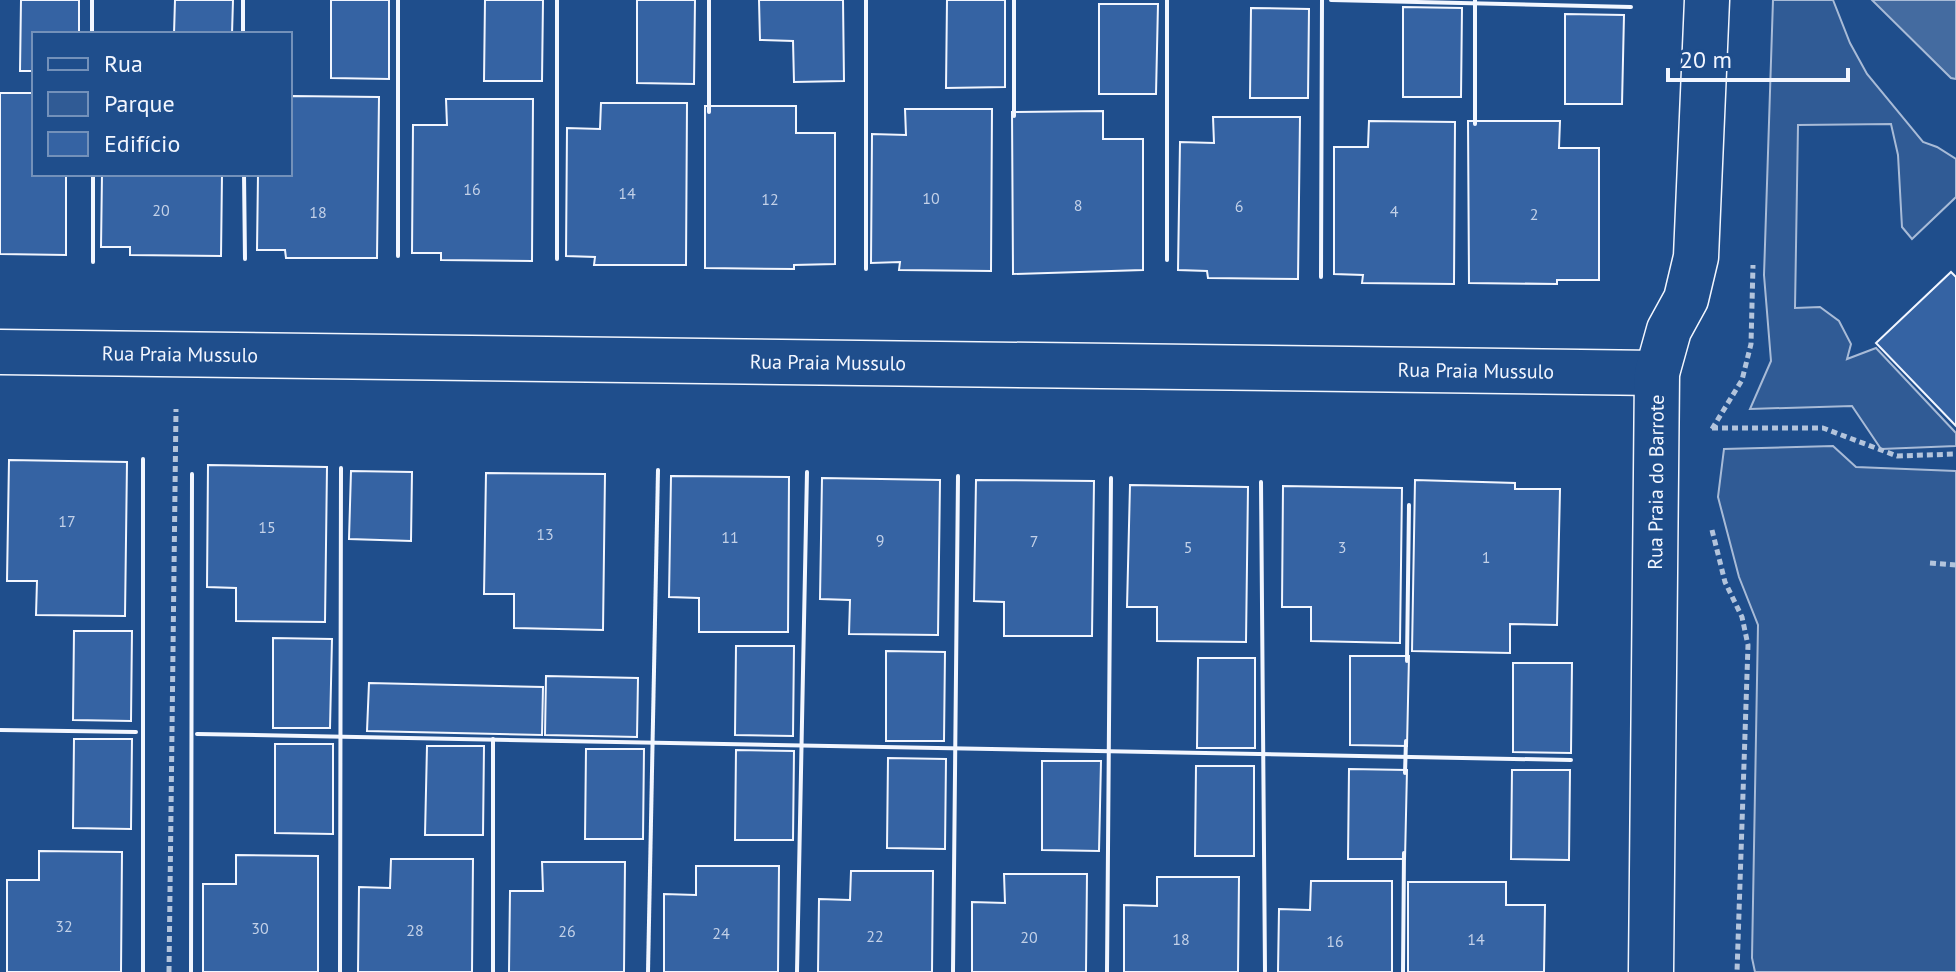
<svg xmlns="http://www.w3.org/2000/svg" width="1956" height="972" viewBox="0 0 1956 972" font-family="'PT Sans',sans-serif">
  <rect width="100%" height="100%" fill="#1f4e8c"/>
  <g fill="#305b95" stroke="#a8bbd7" stroke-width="2">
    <polygon points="1773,0 1833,0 1850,43 1867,74 1923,142 1937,147 1956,159 1956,197 1912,239 1902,227 1898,155 1891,124 1798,125 1795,308 1820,307 1839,321 1851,344 1847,359 1876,348 1956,433 1956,446 1881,449 1852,406 1750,409 1771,361 1764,275"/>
    <polygon points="1833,446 1856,467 1956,471 1956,972 1755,972 1752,958 1758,625 1739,577 1718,497 1724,449"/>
  </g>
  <polygon fill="#446ba0" stroke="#a8bbd7" stroke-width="2" points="1872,0 1956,0 1956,79 1951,78"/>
  <g fill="#3563a3" stroke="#f2f6ff" stroke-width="2">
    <polygon points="21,0 79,0 79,34 34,34 34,71 20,71"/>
    <polygon points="175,0 233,0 232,34 174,34"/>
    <polygon points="331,0 389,0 389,79 331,78"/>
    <polygon points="485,0 543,0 542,81 484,81"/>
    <polygon points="637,0 695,0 694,84 637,83"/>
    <polygon points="759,0 843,0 844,81 794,82 793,41 760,40"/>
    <polygon points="947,0 1005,0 1005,87 946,88"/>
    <polygon points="1099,4 1158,4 1156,94 1099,94"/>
    <polygon points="1403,7 1462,8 1461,97 1403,97"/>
    <polygon points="1251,8 1309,9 1308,98 1250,98"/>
    <polygon points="1565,14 1624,15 1622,104 1565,104"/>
    <polygon points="0,93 34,93 34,174 66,174 66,255 0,254"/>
    <polygon points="292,96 379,97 377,258 286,258 285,250 257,250 258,174 290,174"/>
    <polygon points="446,99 533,99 532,261 441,260 441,253 412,253 413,125 447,125"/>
    <polygon points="601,103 687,103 686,265 594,265 595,257 566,256 567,128 600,129"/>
    <polygon points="705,106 796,106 796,133 835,133 835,264 794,265 794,269 705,268"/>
    <polygon points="905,109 992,109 991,271 899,270 900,262 871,263 872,134 906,135"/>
    <polygon points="1103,111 1103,139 1143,139 1143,270 1013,274 1012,112"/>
    <polygon points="1213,117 1300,117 1298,279 1208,278 1207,271 1178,270 1180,142 1214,143"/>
    <polygon points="1369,121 1455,122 1454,284 1362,283 1363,275 1334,274 1334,147 1368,147"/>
    <polygon points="1468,121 1560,121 1559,148 1599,148 1599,280 1557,280 1557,284 1469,283"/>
    <polygon points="102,174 222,174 221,256 130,255 130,247 101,247"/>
    <polygon points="1951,272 1956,277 1956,426 1876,343"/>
    <polygon points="9,460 127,462 125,616 36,615 37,581 7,581"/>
    <polygon points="208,465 327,467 325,622 236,621 236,588 207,587"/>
    <polygon points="351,471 412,472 411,541 349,539"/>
    <polygon points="486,473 605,474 603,630 514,628 514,594 484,594"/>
    <polygon points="671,476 789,477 788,632 699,632 699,598 669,597"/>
    <polygon points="822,478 940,480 938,635 849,634 850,600 820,599"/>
    <polygon points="976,480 1094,481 1092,636 1004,636 1004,602 974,601"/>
    <polygon points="1415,480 1515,483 1515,489 1560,489 1557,625 1510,624 1510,653 1412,651"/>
    <polygon points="1130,485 1248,487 1246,642 1157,641 1157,607 1127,607"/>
    <polygon points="1283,486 1402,488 1400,643 1311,641 1311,607 1282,607"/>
    <polygon points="74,631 132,631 131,721 73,720"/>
    <polygon points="273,638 332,639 330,728 273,728"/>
    <polygon points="736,646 794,646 793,736 735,735"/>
    <polygon points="886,651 945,652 944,741 886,741"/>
    <polygon points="1350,656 1409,656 1407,746 1350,745"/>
    <polygon points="1198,658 1255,658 1255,748 1197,748"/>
    <polygon points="1513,663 1572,663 1571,753 1513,752"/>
    <polygon points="546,676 638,678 637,737 545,735"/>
    <polygon points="369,683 543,687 542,735 367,731"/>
    <polygon points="74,739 132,739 131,829 73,828"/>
    <polygon points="275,744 333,744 333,834 275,833"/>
    <polygon points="427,746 484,746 483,835 425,835"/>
    <polygon points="586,749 644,749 643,839 585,839"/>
    <polygon points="736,750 794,751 793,840 735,840"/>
    <polygon points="888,758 946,759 945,849 887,848"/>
    <polygon points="1042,761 1101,761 1099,851 1042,850"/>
    <polygon points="1196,766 1254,766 1254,856 1195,856"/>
    <polygon points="1349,769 1407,770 1405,859 1348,859"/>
    <polygon points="1512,770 1570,770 1569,860 1511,859"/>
    <polygon points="39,851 122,852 121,972 7,972 7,880 39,880"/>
    <polygon points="236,855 318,856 318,972 203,972 203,884 236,884"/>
    <polygon points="391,859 473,859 472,972 358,972 359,887 390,888"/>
    <polygon points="542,862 625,862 624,972 509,972 510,891 543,891"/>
    <polygon points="696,866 779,866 778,972 664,972 664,894 696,895"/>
    <polygon points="851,871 933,871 932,972 818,972 819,899 850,900"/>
    <polygon points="1004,874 1087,874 1086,972 972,972 972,902 1005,903"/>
    <polygon points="1157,877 1239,877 1238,972 1124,972 1124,905 1157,906"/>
    <polygon points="1311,881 1392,881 1392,972 1278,972 1279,909 1310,910"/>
    <polygon points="1408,882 1506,882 1506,905 1545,905 1544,972 1408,972"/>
  </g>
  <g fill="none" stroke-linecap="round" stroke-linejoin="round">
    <g stroke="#f2f6ff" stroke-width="47">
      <g id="minor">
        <path id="s1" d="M0,352L1657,373"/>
        <path id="s2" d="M1651,972L1657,373L1669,330L1686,299L1696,257L1707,0"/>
      </g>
    </g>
    <g stroke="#b3c4dc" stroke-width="5" stroke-dasharray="6 4" stroke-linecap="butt">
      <polyline points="1712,428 1823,428 1897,456 1956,454"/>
      <polyline points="1712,429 1742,380 1751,344 1753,265"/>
      <polyline points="1712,530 1725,582 1742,617 1748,645 1737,972"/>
      <polyline points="1930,563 1956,565"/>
      <polyline points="169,972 176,409"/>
    </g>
    <use href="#minor" stroke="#1f4e8c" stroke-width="44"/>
    <g stroke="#f2f6ff" stroke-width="4">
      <polyline points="92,0 92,34"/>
      <polyline points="243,0 243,34"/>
      <polyline points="557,0 557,259"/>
      <polyline points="866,0 866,269"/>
      <polyline points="1014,0 1014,116"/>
      <polyline points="1167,0 1167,260"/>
      <polyline points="1331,0 1631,7"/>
      <polyline points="709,112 709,0"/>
      <polyline points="1475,124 1475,0"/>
      <polyline points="93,174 93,262"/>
      <polyline points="244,174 245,259"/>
      <polyline points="398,256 398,0"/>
      <polyline points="1321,277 1322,0"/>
      <polyline points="1261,482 1265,971"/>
      <polyline points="1407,661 1409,505"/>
      <polyline points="0,730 136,732"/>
      <polyline points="197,734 1571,760"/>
      <polyline points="493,739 493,972"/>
      <polyline points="1405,773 1406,741"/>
      <polyline points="143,972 143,459"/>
      <polyline points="191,972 192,474"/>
      <polyline points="340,972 341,468"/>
      <polyline points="648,972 658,470"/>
      <polyline points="797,972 807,472"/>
      <polyline points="953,972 958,476"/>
      <polyline points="1107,972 1111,478"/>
      <polyline points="1403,972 1404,853"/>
    </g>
  </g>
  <g text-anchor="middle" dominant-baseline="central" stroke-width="6" stroke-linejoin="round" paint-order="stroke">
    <g font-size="16" fill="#c3d1e8">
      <text x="472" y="189">16</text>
      <text x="627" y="193">14</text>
      <text x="931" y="198">10</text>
      <text x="770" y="199">12</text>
      <text x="1078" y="205">8</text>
      <text x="1239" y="206">6</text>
      <text x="161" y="210">20</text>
      <text x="1394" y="211">4</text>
      <text x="318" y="212">18</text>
      <text x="1534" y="214">2</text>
      <text x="67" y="521">17</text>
      <text x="267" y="527">15</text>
      <text x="545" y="534">13</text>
      <text x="730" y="537">11</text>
      <text x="880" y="540">9</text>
      <text x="1034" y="541">7</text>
      <text x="1188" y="547">5</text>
      <text x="1342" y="547">3</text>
      <text x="1486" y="557">1</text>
      <text x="64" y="926">32</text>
      <text x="260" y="928">30</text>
      <text x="415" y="930">28</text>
      <text x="567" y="931">26</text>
      <text x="721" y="933">24</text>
      <text x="875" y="936">22</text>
      <text x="1029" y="937">20</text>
      <text x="1181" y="939">18</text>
      <text x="1476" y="939">14</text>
      <text x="1335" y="941">16</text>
    </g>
    <g font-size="20" fill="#f2f6ff" stroke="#1f4e8c">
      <text stroke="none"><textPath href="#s1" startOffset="180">Rua Praia Mussulo</textPath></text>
      <text stroke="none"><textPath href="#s1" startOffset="828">Rua Praia Mussulo</textPath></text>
      <text stroke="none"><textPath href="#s1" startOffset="1476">Rua Praia Mussulo</textPath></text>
      <text stroke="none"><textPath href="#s2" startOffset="490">Rua Praia do Barrote</textPath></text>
    </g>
  </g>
  <rect x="32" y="32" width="260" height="144" fill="#1f4e8c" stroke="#7391ba" stroke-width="2"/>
  <rect x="48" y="58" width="40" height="12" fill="#1f4e8c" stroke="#7391ba" stroke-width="2"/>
  <text x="104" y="72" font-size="24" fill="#f2f6ff">Rua</text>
  <rect x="48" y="92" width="40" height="24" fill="#305b95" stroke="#7391ba" stroke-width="2"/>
  <text x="104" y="112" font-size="24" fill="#f2f6ff">Parque</text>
  <rect x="48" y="132" width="40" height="24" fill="#3563a3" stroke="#7391ba" stroke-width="2"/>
  <text x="104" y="152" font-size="24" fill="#f2f6ff">Edifício</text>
  <path d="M1668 68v12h180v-12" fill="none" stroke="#f2f6ff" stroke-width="4"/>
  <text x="1680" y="68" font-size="24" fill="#f2f6ff" stroke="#1f4e8c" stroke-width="6" paint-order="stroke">20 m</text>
</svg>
